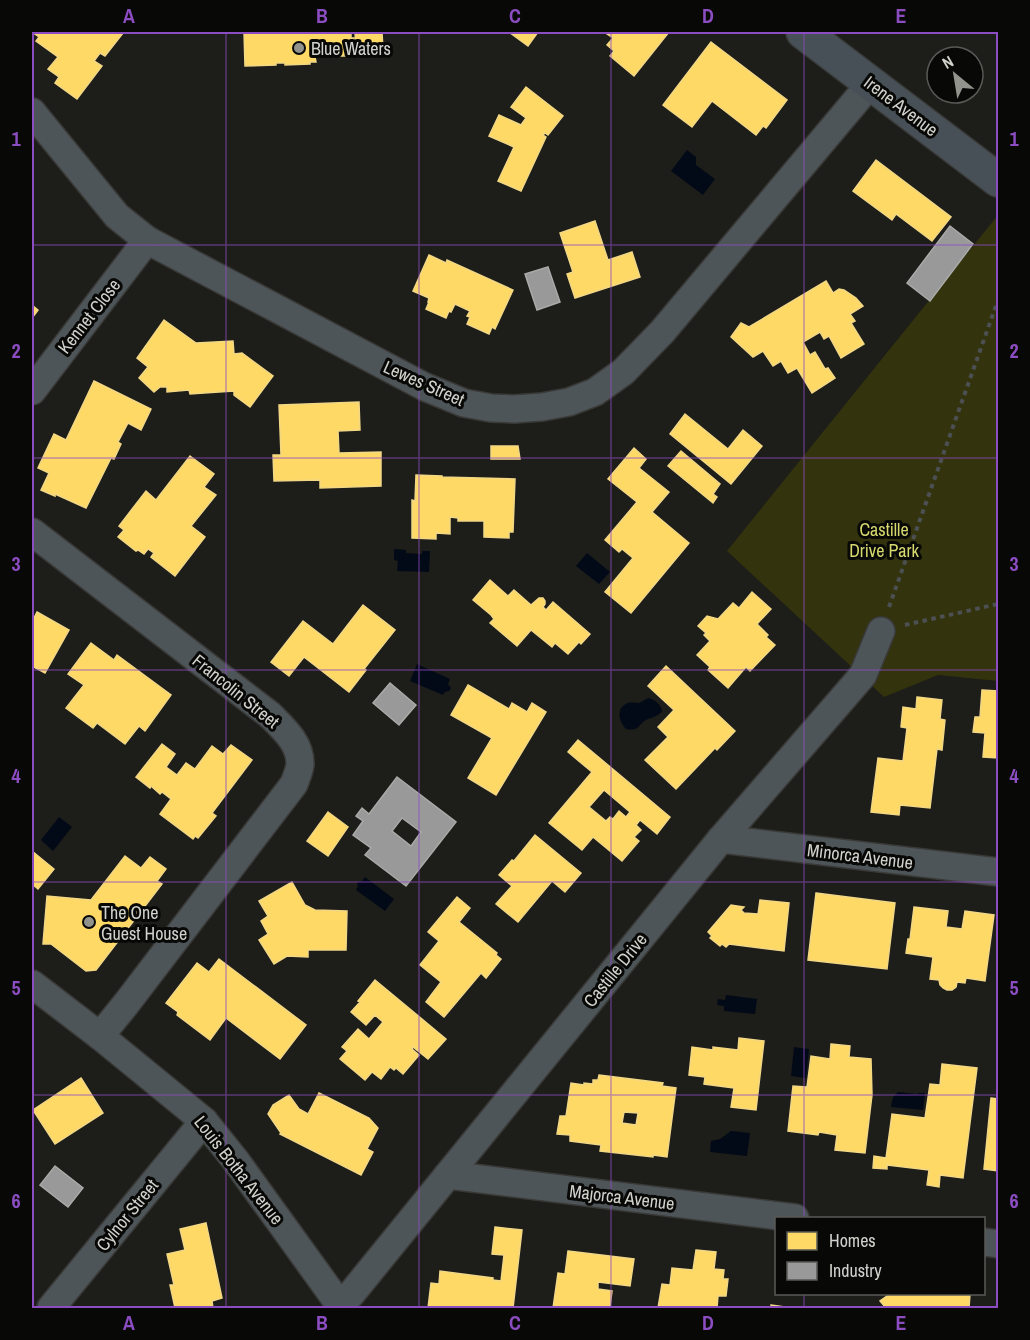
<svg xmlns="http://www.w3.org/2000/svg" width="1030" height="1340" viewBox="0 0 1030 1340" font-family="'Archivo Narrow',sans-serif">
  <rect width="100%" height="100%" fill="#1d1d19"/>
  <polygon fill="#33330e" points="998,215 998,681 938,675 884,697 727,551"/>
  <g fill="#030a17">
    <polygon points="687,150 696,157 696,165 715,179 703,195 671,171"/>
    <polygon points="394,549 406,550 406,553 422,554 422,551 430,551 429,572 397,571 398,561 394,560"/>
    <polygon points="587,553 610,572 599,584 576,566"/>
    <polygon points="417,664 450,679 448,684 451,688 449,691 445,692 443,695 410,681"/>
    <path d="M649,698C655,700 662,705 662,712C657,716 654,717 648,719C638,723 641,732 626,729C619,721 615,708 628,703C632,702 635,703 639,703C642,702 645,699 649,698Z"/>
    <polygon points="59,817 72,827 53,851 41,840"/>
    <polygon points="365,877 394,899 385,911 356,890 358,886 357,884 358,882 362,881"/>
    <polygon points="726,995 757,999 755,1014 724,1011 724,1006 717,1005 718,999 725,1000"/>
    <polygon points="794,1047 809,1049 806,1078 791,1076"/>
    <polygon points="898,1092 917,1094 919,1093 925,1093 923,1110 891,1107 893,1097"/>
    <polygon points="731,1131 750,1133 747,1156 710,1152 711,1141 720,1139"/>
  </g>
  <g fill="#ffd966" stroke="#f2d785" stroke-width="1.5" fill-rule="evenodd">
    <polygon points="32,32 122,32 123,33 105,56 100,53 94,61 102,66 77,99 55,83 59,77 48,69 58,57 36,41 39,37"/>
    <polygon points="244,32 353,32 351,32 351,38 354,38 354,56 341,56 341,52 335,52 335,56 324,56 324,53 319,53 319,56 315,57 316,62 310,62 310,64 285,65 285,63 276,63 276,65 245,66"/>
    <polygon points="355,32 382,32 383,50 356,51"/>
    <polygon points="509,32 538,32 528,46"/>
    <polygon points="604,32 669,32 634,76 610,56 614,51 607,45 613,38"/>
    <polygon points="711,42 787,100 766,128 763,126 756,135 712,101 692,127 663,105"/>
    <polygon points="526,87 563,116 548,135 545,133 543,135 546,137 521,191 498,181 514,147 489,136 499,115 521,125 526,118 511,107"/>
    <polygon points="876,160 951,217 932,241 896,214 892,220 853,191"/>
    <polygon points="595,221 608,260 632,252 640,277 575,298 567,274 573,272 560,233"/>
    <polygon points="429,255 446,263 447,260 513,290 495,329 492,327 489,334 467,324 470,317 467,316 470,311 455,304 451,312 449,311 446,318 426,309 429,302 428,302 429,298 413,291"/>
    <polygon points="826,281 833,293 839,289 844,290 856,298 863,306 850,314 855,321 851,323 864,344 841,358 829,336 824,339 820,332 803,342 810,355 815,352 825,369 828,368 835,378 812,393 797,368 788,373 781,361 773,366 763,351 753,357 731,337 741,323 749,327"/>
    <polygon points="32,305 38,310 32,318"/>
    <polygon points="164,320 196,343 233,341 234,354 242,353 273,376 250,407 234,395 234,391 190,394 189,390 167,392 167,387 160,387 154,392 139,378 148,367 137,358"/>
    <polygon points="94,381 151,409 141,430 128,423 118,442 121,444 114,459 111,458 86,508 55,494 55,496 41,490 49,473 38,468 54,434 66,440"/>
    <polygon points="359,402 360,430 338,431 339,453 381,452 381,486 320,488 320,480 274,481 273,455 281,455 279,405"/>
    <polygon points="685,414 728,449 743,430 762,446 731,484 670,434"/>
    <polygon points="491,446 518,446 520,459 491,459"/>
    <polygon points="634,448 646,459 639,468 669,492 652,512 689,543 631,613 605,592 633,558 622,549 619,552 605,540 637,502 608,479"/>
    <polygon points="681,451 720,484 713,494 717,497 713,503 668,466"/>
    <polygon points="190,456 214,474 204,487 216,495 191,526 205,537 175,576 151,557 154,553 148,549 144,554 138,550 136,551 118,537 124,530 119,526 146,491 156,500"/>
    <polygon points="416,475 442,476 442,477 515,479 513,532 509,532 509,538 484,537 484,521 458,521 458,518 450,517 450,534 436,533 436,539 412,538 412,500 415,501"/>
    <polygon points="490,580 508,596 514,590 531,605 539,598 543,598 545,601 545,604 543,607 546,610 553,602 590,634 581,644 579,642 568,654 555,643 552,647 531,630 517,646 490,623 494,619 491,615 473,600"/>
    <polygon points="752,592 771,609 757,624 768,635 766,637 775,645 750,671 746,667 728,688 708,670 710,667 697,655 710,641 704,635 706,633 698,626 707,616 718,619 733,603 739,608"/>
    <polygon points="363,605 395,630 364,669 366,670 349,692 304,657 289,676 271,662 303,621 333,644"/>
    <polygon points="37,612 69,630 45,673 32,666 32,622"/>
    <polygon points="91,643 114,660 117,655 171,695 145,731 139,726 125,744 97,723 93,728 66,708 84,685 68,674"/>
    <polygon points="666,666 735,731 717,750 715,748 676,789 645,760 668,737 658,727 674,710 648,686"/>
    <polygon points="468,685 509,709 512,703 527,712 532,703 546,712 496,795 468,778 492,738 451,715"/>
    <polygon points="982,690 998,691 998,758 983,757 985,733 973,732 975,717 980,717"/>
    <polygon points="917,697 942,700 940,719 945,720 942,750 937,749 930,808 900,805 899,815 871,812 878,758 903,761 907,728 901,727 903,707 916,709"/>
    <path d="M578,740L670,817L657,834L640,820L636,825L641,830L634,837L639,841L622,861L593,837L582,850L549,823L592,772L568,752ZM604,790L630,812L626,817L619,811L613,819L610,817L606,821L589,807Z"/>
    <polygon points="162,744 175,754 166,767 177,775 186,763 195,769 212,746 223,754 231,745 252,760 212,813 216,816 198,838 195,836 193,839 160,814 171,799 162,792 160,794 151,786 150,788 136,777"/>
    <polygon points="328,812 348,827 328,856 307,841"/>
    <polygon points="535,835 581,873 565,892 552,881 518,922 496,904 512,886 499,875 512,860 514,861"/>
    <polygon points="32,851 54,869 38,889 32,884"/>
    <polygon points="125,856 141,868 150,857 166,869 157,881 162,884 96,970 86,971 51,944 43,944 47,896 91,900"/>
    <polygon points="292,882 305,905 315,910 347,911 346,950 308,950 308,957 287,956 274,964 259,940 268,934 261,921 268,916 259,901"/>
    <polygon points="816,893 895,903 887,969 808,960"/>
    <polygon points="457,897 470,908 459,922 497,953 496,955 501,959 486,978 481,973 444,1017 426,1002 441,982 420,965 439,941 428,932"/>
    <polygon points="760,900 789,903 784,951 729,944 726,947 722,944 720,946 710,938 712,936 708,932 731,905 744,907 741,910 744,913 758,914"/>
    <polygon points="914,907 948,911 946,927 962,929 965,911 994,915 985,981 966,978 965,983 957,982 956,987 952,990 947,990 943,988 940,985 939,980 930,979 933,957 906,953 908,939 910,939"/>
    <polygon points="219,959 306,1025 280,1059 226,1018 210,1040 177,1015 178,1012 166,1003 197,963 209,972"/>
    <polygon points="375,980 446,1039 428,1059 413,1047 412,1049 419,1055 403,1074 396,1068 394,1070 390,1067 381,1079 372,1072 365,1080 340,1059 347,1051 342,1047 358,1029 369,1039 383,1022 375,1015 366,1025 351,1012 360,1002 358,1001"/>
    <polygon points="739,1038 764,1041 756,1110 731,1107 734,1088 704,1084 705,1077 689,1075 692,1047 713,1050 713,1047 738,1050"/>
    <polygon points="831,1044 850,1046 849,1057 871,1059 872,1095 865,1153 835,1150 837,1135 819,1132 818,1135 788,1131 793,1086 807,1087 811,1056 830,1059"/>
    <polygon points="942,1064 977,1068 963,1178 940,1175 939,1187 927,1185 929,1170 887,1165 887,1169 873,1168 874,1156 886,1158 892,1114 925,1118 930,1084 940,1085"/>
    <path d="M599,1075L663,1083L662,1086L676,1088L667,1157L653,1155V1157L600,1151L601,1145L570,1141V1135L557,1134L560,1116H566L571,1083L584,1085V1083L593,1084V1080H598ZM624,1112L638,1113L636,1125L622,1123Z"/>
    <polygon points="81,1078 103,1113 55,1144 33,1110"/>
    <polygon points="319,1093 369,1118 378,1128 367,1149 373,1152 361,1175 280,1134 281,1133 268,1114 273,1105 289,1095 299,1109 308,1114"/>
    <polygon points="991,1098 998,1099 998,1171 984,1169"/>
    <polygon points="206,1223 222,1298 212,1301 213,1308 175,1308 170,1285 174,1285 167,1254 185,1250 180,1229"/>
    <polygon points="495,1227 522,1230 513,1308 428,1308 431,1283 439,1284 440,1271 493,1278 493,1280 501,1281 504,1255 492,1254"/>
    <polygon points="696,1250 716,1252 714,1269 724,1270 723,1279 728,1279 726,1296 718,1296 717,1308 658,1308 662,1284 670,1285 672,1268 693,1270"/>
    <polygon points="568,1251 634,1259 630,1286 598,1282 598,1289 612,1291 610,1307 553,1308 558,1273 565,1274"/>
    <polygon points="890,1294 970,1294 969,1308 886,1308 880,1301"/>
    <polygon points="771,1305 792,1308 771,1308"/>
  </g>
  <g fill="#999" stroke="#aaaaa9" stroke-width="1.5" fill-rule="evenodd">
    <polygon points="950,226 973,244 930,301 907,283"/>
    <polygon points="548,267 560,302 537,310 525,274"/>
    <polygon points="390,683 416,705 399,725 373,703"/>
    <path d="M397,777L456,822L406,886L365,855L371,848L353,835L363,821L356,816L362,808L369,814ZM402,818L421,832L411,846L392,831Z"/>
    <polygon points="55,1166 83,1188 68,1207 40,1185"/>
  </g>
  <g fill="none" stroke-linecap="round" stroke-linejoin="round">
    <g stroke="#393937" stroke-width="30">
      <g id="street">
        <polyline points="32,112 117,216 147,240 425,387 464,403 491,408 514,409 542,407 569,402 595,392 623,372 662,332 871,83"/>
        <polyline points="32,391 147,240"/>
        <path d="M32,532L270,715C284,729 301,744 300,765C299,772 296,778 294,784L126,1004L100,1036"/>
        <polyline points="721,839 998,872"/>
        <polyline points="32,984 100,1036 204,1121 236,1161 342,1308"/>
        <polyline points="448,1175 795,1218"/>
        <polyline points="984,1242 998,1244"/>
        <polyline points="340,1305 352,1293 721,839 863,675 881,631"/>
        <polyline points="51,1308 204,1121"/>
      </g>
    </g>
    <g stroke="#393937" stroke-width="36">
      <polyline id="secondary" points="803,32 998,180"/>
    </g>
    <g stroke="#4c5052" stroke-width="4" stroke-dasharray="4.5 4.5" stroke-linecap="butt">
      <polyline points="889,607 998,300"/>
      <polyline points="905,625 998,604"/>
    </g>
    <use href="#street" stroke="#4e5559" stroke-width="27"/>
    <use href="#secondary" stroke="#475056" stroke-width="33"/>
  </g>
  <path fill="none" stroke="#8c4dc2" stroke-width="1.5" stroke-opacity="0.55" d="M226,32V1308M419,32V1308M611,32V1308M804,32V1218M32,245H998M32,458H998M32,670H998M32,882H998M32,1095H998M804,1294V1308"/>
  <g fill="#93938e" stroke="#080806" stroke-width="2">
    <circle cx="299" cy="48" r="6"/>
    <circle cx="89" cy="922" r="6"/>
  </g>
  <g text-anchor="middle" dominant-baseline="central" stroke-width="6" stroke-linejoin="round" paint-order="stroke">
    <g font-size="18" fill="#d2d2cd" stroke="#080806" text-anchor="start">
      <text x="311" y="48">Blue Waters</text>
      <text x="101" y="912">The One<tspan x="101" dy="21">Guest House</tspan></text>
    </g>
    <g font-size="18" fill="#d2d2cd" stroke="#080806">
      <text transform="translate(901 106) rotate(37)">Irene Avenue</text>
      <text transform="translate(89 316) rotate(-52)">Kennet Close</text>
      <text transform="translate(424 383) rotate(24)">Lewes Street</text>
      <text transform="translate(236 691) rotate(39)">Francolin Street</text>
      <text transform="translate(860 856) rotate(7)">Minorca Avenue</text>
      <text transform="translate(615 970) rotate(-51)">Castille Drive</text>
      <text transform="translate(239 1170) rotate(52)">Louis Botha Avenue</text>
      <text transform="translate(622 1197) rotate(7)">Majorca Avenue</text>
      <text transform="translate(127 1215) rotate(-51)">Cylnor Street</text>
    </g>
    <g font-size="18" fill="#d6d96d" stroke="#080806">
      <text x="884" y="529">Castille<tspan x="884" dy="21">Drive Park</tspan></text>
    </g>
  </g>
  <rect width="1030" height="1340" fill="none" stroke="#080806" stroke-width="66"/>
  <rect x="775" y="1217" width="210" height="78" fill="#080806" stroke="#595956" stroke-width="1.5"/>
  <rect x="787" y="1232" width="30" height="18" fill="#ffd966" stroke="#595956" stroke-width="1.5"/>
  <text x="829" y="1247" font-size="18" fill="#d2d2cd">Homes</text>
  <rect x="787" y="1262" width="30" height="18" fill="#999999" stroke="#595956" stroke-width="1.5"/>
  <text x="829" y="1277" font-size="18" fill="#d2d2cd">Industry</text>
  <g transform="translate(955 75) rotate(330)"><circle r="28" fill="#080806" stroke="#595956" stroke-width="1.5"/>
  <path d="M0-4.5L10 22L0 15L-10 22Z" fill="#93938e"/>
  <text y="-9" font-size="16" font-weight="bold" text-anchor="middle" fill="#d2d2cd">N</text>
  </g>
  <rect x="33" y="33" width="964" height="1274" fill="none" stroke="#8c4dc2" stroke-width="2"/>
  <g font-size="20" text-anchor="middle" font-weight="bold" fill="#8c4dc2">
    <text x="129" y="23">A</text>
    <text x="322" y="23">B</text>
    <text x="515" y="23">C</text>
    <text x="708" y="23">D</text>
    <text x="901" y="23">E</text>
    <text x="16" y="146">1</text>
    <text x="1014" y="146">1</text>
    <text x="16" y="358">2</text>
    <text x="1014" y="358">2</text>
    <text x="16" y="571">3</text>
    <text x="1014" y="571">3</text>
    <text x="16" y="783">4</text>
    <text x="1014" y="783">4</text>
    <text x="16" y="995">5</text>
    <text x="1014" y="995">5</text>
    <text x="16" y="1208">6</text>
    <text x="1014" y="1208">6</text>
    <text x="129" y="1330">A</text>
    <text x="322" y="1330">B</text>
    <text x="515" y="1330">C</text>
    <text x="708" y="1330">D</text>
    <text x="901" y="1330">E</text>
  </g>
</svg>
